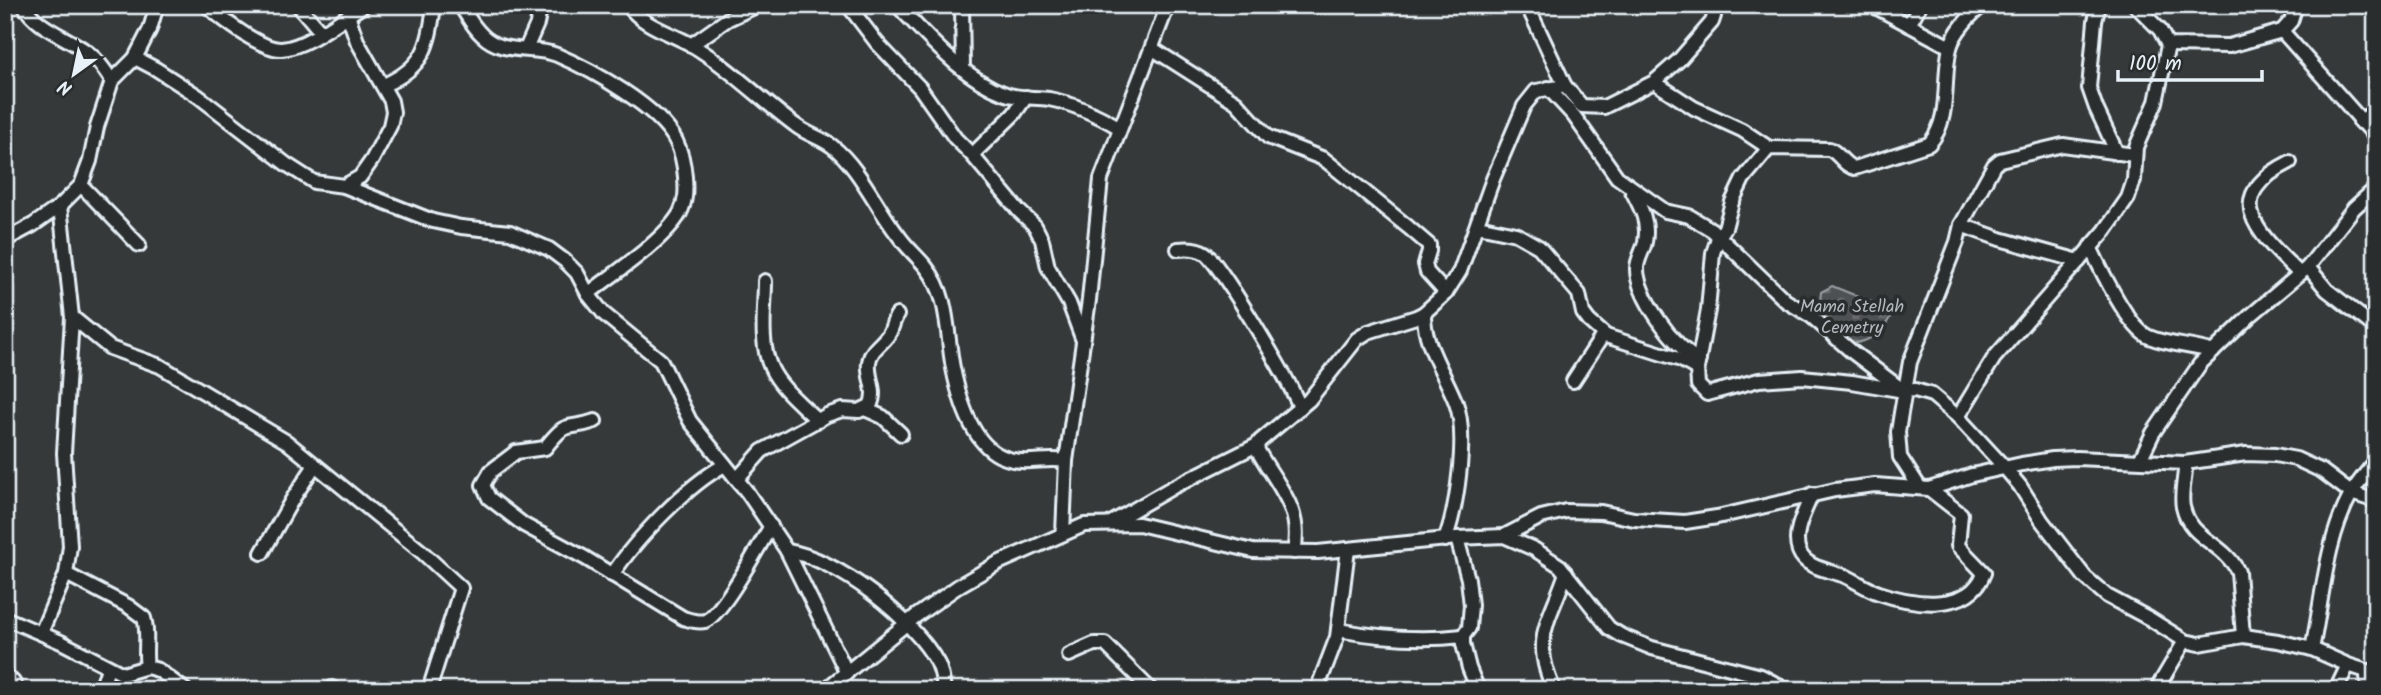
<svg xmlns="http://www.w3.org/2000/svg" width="2381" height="695" viewBox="0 0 2381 695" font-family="Kalam,sans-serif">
  <defs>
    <pattern id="cemetery-stones" width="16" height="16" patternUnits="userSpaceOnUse" patternTransform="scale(1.75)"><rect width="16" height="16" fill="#4d5152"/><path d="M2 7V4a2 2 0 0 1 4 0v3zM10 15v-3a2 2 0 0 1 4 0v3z" fill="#676a6c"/></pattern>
  </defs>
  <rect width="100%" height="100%" fill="#35393a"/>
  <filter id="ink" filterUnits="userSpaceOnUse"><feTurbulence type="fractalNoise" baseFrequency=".0143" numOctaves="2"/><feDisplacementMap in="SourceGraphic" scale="14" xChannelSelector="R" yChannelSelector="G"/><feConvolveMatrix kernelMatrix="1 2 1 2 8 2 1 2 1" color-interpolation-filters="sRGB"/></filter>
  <g filter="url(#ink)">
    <path fill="url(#cemetery-stones)" stroke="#9aa1a5" stroke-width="2" d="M1832,286L1884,307L1891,316C1881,334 1871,341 1851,344L1818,319L1821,292Z"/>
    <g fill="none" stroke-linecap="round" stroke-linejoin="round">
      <g stroke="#e8f1f8" stroke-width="18">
        <g id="street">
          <path d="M24,5C36,29 71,38 91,55C100,62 106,72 112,81"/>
          <path d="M206,5C222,19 260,49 281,49C306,48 343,18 364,5"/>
          <polyline points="298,5 321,32"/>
          <path d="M460,5C467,15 473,27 482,35C503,56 532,45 557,55C592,70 659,107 676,141C682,153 684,165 685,177C686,191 686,201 680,213C664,241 613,274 588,294"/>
          <path d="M628,5C643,26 668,32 690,44C728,66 760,99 795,125C806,134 820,137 832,146C860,168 876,207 898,235C906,247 917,256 926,267C950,297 946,333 953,368C959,398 972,445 1003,457C1024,466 1044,457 1066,461"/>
          <polyline points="848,5 877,43 920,88 955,138 972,155 1019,211 1035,226 1042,240 1048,267 1069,303 1082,338"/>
          <path d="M897,5C928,37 963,79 1006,94C1020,99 1035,97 1049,99C1075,104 1098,115 1120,128"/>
          <polyline points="962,5 963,68"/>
          <polyline points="1527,5 1565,86"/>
          <polyline points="1872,5 1950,47"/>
          <path d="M1984,5C1970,14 1954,33 1950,48C1942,78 1952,119 1929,144L1855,168C1843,166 1840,153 1829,149L1769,148L1743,179L1732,202L1725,228L1718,238L1713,253L1708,310L1697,369L1698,385L1707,394L1759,380L1802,377L1852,382L1904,391L1915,390L1932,395L1958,417L2005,468L2020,486L2042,521L2085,577L2107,596L2150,619L2185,641L2199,644L2243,636L2278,641L2312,649L2348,665L2376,674"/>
          <polyline points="2099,5 2095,21 2089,88 2096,108 2117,153"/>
          <polyline points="2135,5 2160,30 2168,45 2229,46 2282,31 2291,21 2296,5"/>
          <polyline points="1909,25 1920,5"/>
          <polyline points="2282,31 2376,137"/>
          <polyline points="691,45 728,19 758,5"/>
          <polyline points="526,49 537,24 541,5"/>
          <polyline points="1153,49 1236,102 1268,137 1324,159 1408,227 1429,245 1429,251 1425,264 1427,272 1446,293"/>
          <polyline points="135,58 150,29 157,5"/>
          <polyline points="1654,82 1694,108 1742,130 1769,148"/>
          <path d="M384,85C424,67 429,47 434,5"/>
          <polyline points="1548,88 1574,116 1617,177 1665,211 1689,216 1712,230 1786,301 1811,316 1851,351 1904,391"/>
          <polyline points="2360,122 2376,110"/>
          <polyline points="972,155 1014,114 1026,97"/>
          <path d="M2290,162C2218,198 2259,234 2300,274"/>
          <polyline points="81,185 139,245"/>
          <polyline points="344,186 360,177 372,160 390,126 393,112 391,101 357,41 348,15"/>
          <path d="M1632,191C1641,208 1649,222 1645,242C1643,251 1637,260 1637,268C1636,295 1675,349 1699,360"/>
          <polyline points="1961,225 2000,239 2079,261"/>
          <polyline points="1478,226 1516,234 1539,247 1579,294 1583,313 1589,321 1606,336 1681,360 1697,369"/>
          <polyline points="5,240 33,225 60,206 81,185 90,161 97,127 112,81 135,58 156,69 198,96 286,164 314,182 344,186 433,221 461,227 510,232 549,249 565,261 577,273 588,294 604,314 661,361 690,421 747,492 787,551 847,673"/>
          <path d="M2090,247C2100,268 2129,329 2149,337C2168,345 2193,345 2213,352"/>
          <path d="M1178,249C1187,248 1197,248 1205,253C1219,262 1294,388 1300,408"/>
          <polyline points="2308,267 2327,290 2376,328"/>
          <path d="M765,281C765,308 759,342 771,368C780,388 802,405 818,421"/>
          <path d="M1424,313C1423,344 1445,374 1456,403C1468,435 1457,508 1445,540"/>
          <polyline points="72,317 110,348 160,366 287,442 422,552 461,588 429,690"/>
          <polyline points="1573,381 1601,338 1606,336"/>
          <polyline points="865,409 883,417 901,434"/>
          <polyline points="1958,417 1994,358 2105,231 2128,198 2134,180 2136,147 2156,102 2168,45"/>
          <path d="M595,421C564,432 570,417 545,448L516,452L491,471L483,485L489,498L524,525L585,558L683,618C690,620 697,623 705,621C723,614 759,545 771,526"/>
          <polyline points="2140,460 2153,433 2200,364 2250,316 2308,267 2354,208 2376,188"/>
          <path d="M2185,463C2186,477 2180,493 2183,507C2190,540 2225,543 2238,572L2243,636"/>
          <path d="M737,479L762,451L827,415L842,410L859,411L870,406C878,390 867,379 869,362C871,349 881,345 888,335C892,330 893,321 897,315"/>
          <polyline points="1920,488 1900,457 1898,432 1901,413 1910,362 1957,242 1961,225 1994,165 2000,160 2063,145 2134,155"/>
          <path d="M1812,494C1805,511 1792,533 1799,551C1806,569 1829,570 1845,576C1856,581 1867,589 1879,593C1911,604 1969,614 1984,573L1958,546L1961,514L1929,489"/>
          <polyline points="1111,523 1173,487 1257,445"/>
          <polyline points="1063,534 1066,461 1089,300 1101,179 1168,5"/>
          <polyline points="1504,536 1541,517 1566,511 1601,512 1634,519 1685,522 1717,517 1835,490 1875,485 1929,489 1972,475 2022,464 2053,459 2077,458 2185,463 2246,454 2275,455 2296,459 2322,471 2351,493 2376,501"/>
          <polyline points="1457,538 1468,579 1471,605 1469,628 1463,636 1463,644 1469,668 1478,690"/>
          <path d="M787,551C837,558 914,619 938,664C942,672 943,681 944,690"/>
          <path d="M1294,552C1303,509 1278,487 1258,451L1257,445L1260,441L1309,400L1357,339L1368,332L1416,317L1424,313L1446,293L1460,271L1493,179L1524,106L1536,91L1565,86L1582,106L1604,107L1654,82L1679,60L1712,22L1714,16L1711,5"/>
          <polyline points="262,553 292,500 315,465"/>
          <path d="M66,574L128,606L144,618C149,633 144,651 147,667"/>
          <path d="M612,575C635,540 688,484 725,465"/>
          <polyline points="5,618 61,642 123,674 147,667 158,670 185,690"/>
          <path d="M1338,630C1381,638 1420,641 1463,636"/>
          <polyline points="41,633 66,574 70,546 64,453 72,317 60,206"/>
          <path d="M2312,649C2323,598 2325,543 2350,496C2357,483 2367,472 2376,461"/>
          <polyline points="1069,655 1094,644 1105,644 1151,690"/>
          <polyline points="5,674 13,682 17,690"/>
          <polyline points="332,688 333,690"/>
          <polyline points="101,690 108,668"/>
          <polyline points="825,690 916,616 960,585 998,563 1084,525 1139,524 1253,551 1318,552 1457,538 1504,536 1534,549 1560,566 1609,628 1622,636 1652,648 1761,676 1787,690"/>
          <polyline points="1319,690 1319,684 1337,637 1348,549"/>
          <path d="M1554,690C1530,638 1550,621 1566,573"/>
          <polyline points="2156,690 2185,641"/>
          <polyline points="2336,690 2348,665"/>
          <polyline points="2368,690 2367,675 2370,671 2376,670"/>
        </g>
      </g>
      <use href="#street" stroke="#2a2d2e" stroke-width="12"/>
    </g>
  </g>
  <g text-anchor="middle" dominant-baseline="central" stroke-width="7" stroke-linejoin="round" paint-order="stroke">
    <g font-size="18" fill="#b2b9be" stroke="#2a2d2e">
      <text x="1852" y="307">Mama Stellah<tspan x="1852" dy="21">Cemetry</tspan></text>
    </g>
  </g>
  <rect width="2381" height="695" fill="none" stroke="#2a2d2e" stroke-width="28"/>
  <rect x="14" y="14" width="2353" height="667" fill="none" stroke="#e8f1f8" stroke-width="2.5" filter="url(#ink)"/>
  <g transform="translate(74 74) rotate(213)" stroke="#2a2d2e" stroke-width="5" paint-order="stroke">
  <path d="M0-5L12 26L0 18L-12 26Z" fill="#e8f1f8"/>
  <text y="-10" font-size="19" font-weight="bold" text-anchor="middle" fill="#e8f1f8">N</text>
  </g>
  <path d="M2118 70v10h144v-10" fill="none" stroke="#e8f1f8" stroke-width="3.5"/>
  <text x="2129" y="70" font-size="21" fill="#e8f1f8" stroke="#2a2d2e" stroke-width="5" paint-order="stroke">100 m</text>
</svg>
